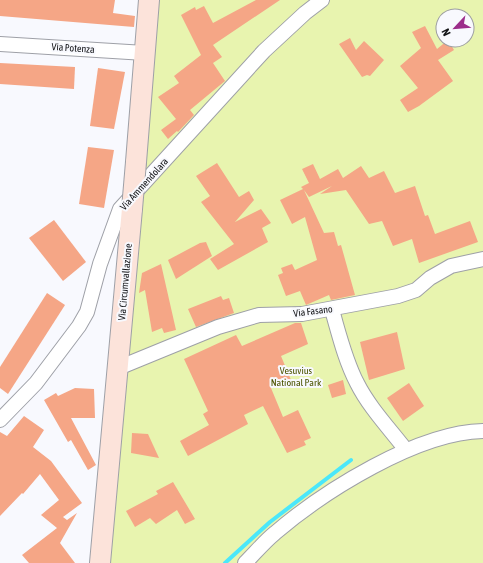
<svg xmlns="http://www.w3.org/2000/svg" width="483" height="563" viewBox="0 0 483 563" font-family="'Asap Condensed',sans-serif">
  <rect width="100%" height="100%" fill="#f8f9fe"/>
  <path fill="#e8f4af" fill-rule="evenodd" d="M143,0H483V563H93ZM443,16H467V40H443Z"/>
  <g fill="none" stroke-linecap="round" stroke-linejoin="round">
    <polyline stroke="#4be7fa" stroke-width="4" points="225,563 270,522 351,460"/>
  </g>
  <g fill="#f5a686">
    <polygon points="0,0 115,0 113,13 135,16 134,27 0,16"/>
    <polygon points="256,0 280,0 213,45 222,57 213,63 225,81 190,110 194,115 178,132 177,131 168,139 161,130 176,119 158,97 179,83 174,76 201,55 181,15 195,7 196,10 204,6 213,23"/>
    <polygon points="425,26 437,49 448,40 454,50 438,60 453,81 419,106 408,112 400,100 418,88 400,66 421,48 412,32"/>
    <polygon points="350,38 356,50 364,41 384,60 370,76 367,75 362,77 339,44"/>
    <polygon points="0,63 75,67 74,89 0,84"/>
    <polygon points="98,68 125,72 114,129 90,126"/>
    <polygon points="88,147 114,150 104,208 79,204"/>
    <polygon points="217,163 239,197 249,191 254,200 235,222 261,209 271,223 262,228 268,242 218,270 210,259 234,244 201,202 210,196 196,176"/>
    <polygon points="313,164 320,179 338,169 343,178 361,166 369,178 384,171 395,193 415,186 425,216 428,215 435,234 470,221 478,242 419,263 412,239 393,246 382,221 369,224 346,190 320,194 332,186 309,197 304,190 324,233 334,232 338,246 341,245 355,295 331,300 329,295 306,305 300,291 286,296 278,275 283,273 281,268 292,264 295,270 317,260 305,217 292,224 280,200 303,189 301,187 309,183 302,169"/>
    <polygon points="54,220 86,262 63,281 29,238"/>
    <polygon points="206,242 212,256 176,279 168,260 200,243"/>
    <polygon points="161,264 176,330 164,333 162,328 152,332 145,290 139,293 142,273"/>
    <polygon points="47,293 65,305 8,394 0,388 0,367"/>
    <polygon points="221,296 223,300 229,298 234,313 196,327 188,309"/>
    <polygon points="295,323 301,323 308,344 281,356 291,380 271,388 283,417 298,410 311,438 304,441 306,445 287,453 263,406 244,415 248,424 188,456 180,441 209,425 203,414 208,411 184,359 236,335 242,346"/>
    <polygon points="397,332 405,369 369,380 360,342"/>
    <polygon points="343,380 346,394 332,398 328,385"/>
    <polygon points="409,383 424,406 403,421 387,398"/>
    <polygon points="75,388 94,389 95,418 71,418 96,465 88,470 71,440 68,442 44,400 56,393 58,396"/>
    <polygon points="24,416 44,430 33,447 51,461 82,503 63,517 67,520 77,513 60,543 75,563 29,563 22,555 57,528 41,515 59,500 40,474 23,494 22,493 0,516 0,432 7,436"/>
    <polygon points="132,433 148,434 159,458 131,453"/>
    <polygon points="173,482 195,519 185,524 177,510 156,524 150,518 135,527 126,511 158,494 156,491"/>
  </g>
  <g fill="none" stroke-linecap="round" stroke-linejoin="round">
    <g stroke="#9ea0a7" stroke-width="16">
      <g id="street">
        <polyline points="0,44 145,53"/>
        <path d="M332,310C339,334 345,360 357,383C369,407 389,428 406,450"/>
        <polyline points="118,368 218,327 259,315 302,314 398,296 416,290 430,278 451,266 483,259"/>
        <polyline points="0,420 36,383 79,326 87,312 100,264 120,209 264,51 305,13 322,0"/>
        <path d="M245,563C255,553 264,542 275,533C324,491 418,432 483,431"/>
      </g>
    </g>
    <g stroke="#9ea0a7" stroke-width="22">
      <g id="secondary">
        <polyline points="136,162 149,0"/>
        <polyline points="100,563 132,209"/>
      </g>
    </g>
    <use href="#street" stroke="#fff" stroke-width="14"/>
    <use href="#secondary" stroke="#fce3da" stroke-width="20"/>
    <g stroke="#9ea0a7" stroke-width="22" stroke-linecap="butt">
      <polyline id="secondary-bridge" points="132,209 136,162"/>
    </g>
    <use href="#secondary-bridge" stroke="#fce3da" stroke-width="20"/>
  </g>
  <g text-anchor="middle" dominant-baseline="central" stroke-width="4" stroke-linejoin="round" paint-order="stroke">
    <g font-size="10" fill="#141518" stroke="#f8f9fe">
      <text transform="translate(73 48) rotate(4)">Via Potenza</text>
      <text transform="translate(144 184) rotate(-48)">Via Ammendolara</text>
      <text transform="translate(125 282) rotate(-85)">Via Circumvallazione</text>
      <text transform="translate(313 311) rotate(-7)">Via Fasano</text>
    </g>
    <g font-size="10" fill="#4b5301" stroke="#f8f9fe">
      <text x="296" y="370">Vesuvius<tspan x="296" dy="12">National Park</tspan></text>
    </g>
  </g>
  <g transform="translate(455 28) rotate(244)"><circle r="19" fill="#f8f9fe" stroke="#9d9ea2"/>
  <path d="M0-3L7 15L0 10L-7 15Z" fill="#9c2d8b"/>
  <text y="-6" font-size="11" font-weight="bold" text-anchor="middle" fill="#141518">N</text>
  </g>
</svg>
